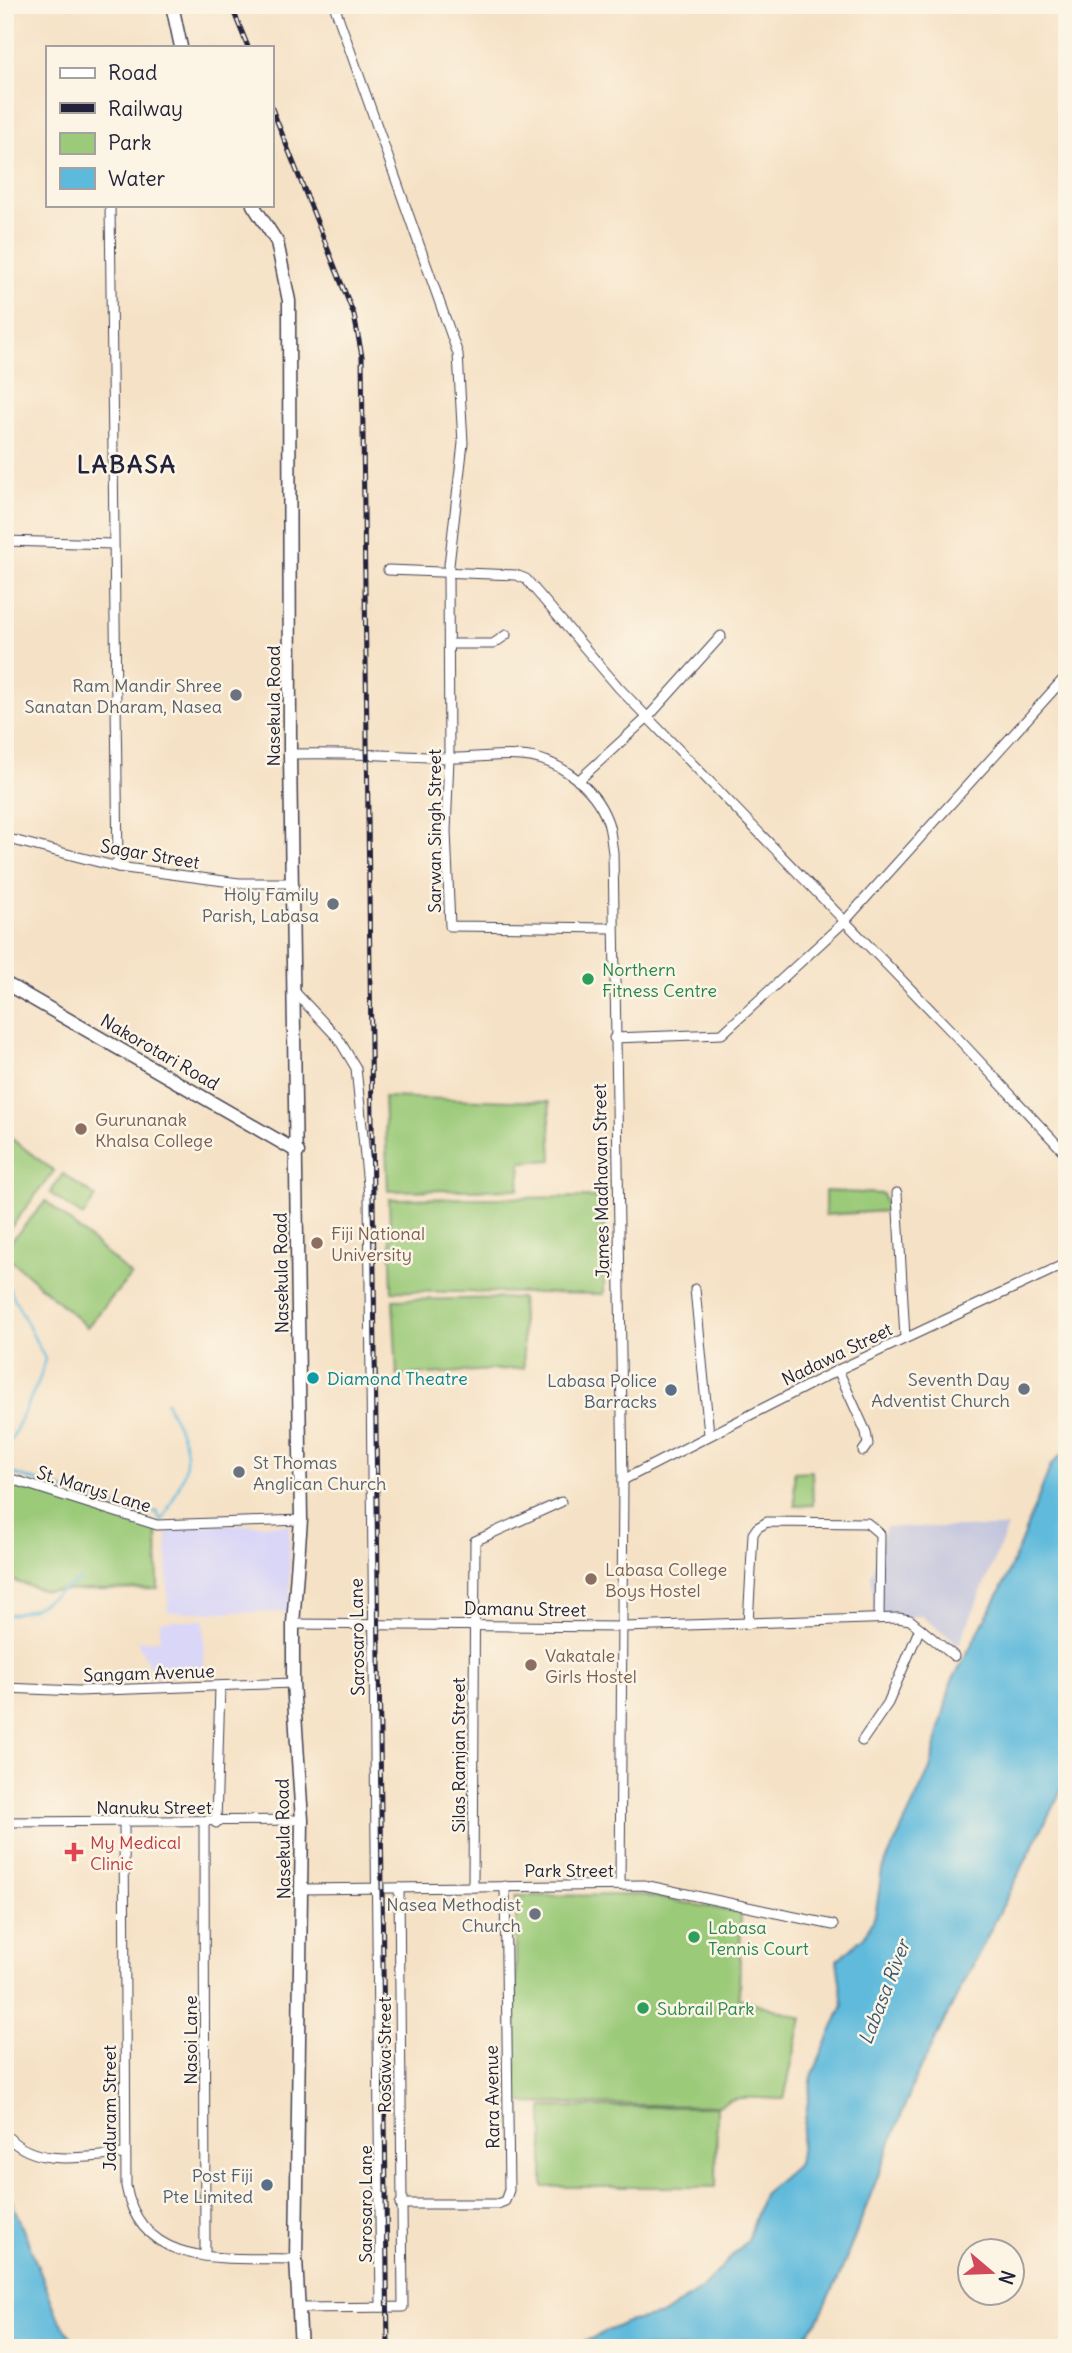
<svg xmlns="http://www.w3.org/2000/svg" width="1072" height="2353" viewBox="0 0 1072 2353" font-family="Delius,sans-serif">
  <rect width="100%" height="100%" fill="#fcf5e5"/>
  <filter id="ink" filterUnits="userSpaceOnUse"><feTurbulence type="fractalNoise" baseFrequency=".0143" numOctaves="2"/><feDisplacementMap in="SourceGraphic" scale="14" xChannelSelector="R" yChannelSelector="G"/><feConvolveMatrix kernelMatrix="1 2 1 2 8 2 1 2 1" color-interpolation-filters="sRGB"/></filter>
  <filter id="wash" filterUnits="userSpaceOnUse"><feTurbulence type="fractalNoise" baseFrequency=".00686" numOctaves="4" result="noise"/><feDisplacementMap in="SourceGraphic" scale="28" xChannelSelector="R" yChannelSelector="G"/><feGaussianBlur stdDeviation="1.57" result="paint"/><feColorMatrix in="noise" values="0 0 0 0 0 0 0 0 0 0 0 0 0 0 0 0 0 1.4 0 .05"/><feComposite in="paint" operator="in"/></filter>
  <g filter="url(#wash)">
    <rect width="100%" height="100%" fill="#f5e1c5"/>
    <g fill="#d9d6f7">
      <polygon points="167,1525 289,1525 290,1612 168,1612"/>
      <polygon points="204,1620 204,1675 154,1675 137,1641 160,1640 160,1621"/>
    </g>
    <polygon fill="#c0c2dd" points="886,1527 1008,1527 959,1645 920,1615 877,1625 871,1575"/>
    <g fill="#9bca79" stroke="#5e765a" stroke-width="2">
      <polygon points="384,1097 549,1102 552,1160 521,1162 519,1189 388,1191"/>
      <polygon points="8,1136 54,1171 5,1235 5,1140"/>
      <polygon points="63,1174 96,1197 83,1216 50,1193"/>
      <polygon points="825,1191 883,1194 887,1211 825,1215"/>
      <polygon points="604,1197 604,1294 392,1291 389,1199"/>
      <polygon points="46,1201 131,1275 87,1327 5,1255 5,1248"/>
      <polygon points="521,1298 524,1368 397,1376 393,1300"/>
      <polygon points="812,1471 813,1505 795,1506 794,1472"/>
      <polygon points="5,1481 157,1525 158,1589 44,1591 5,1578"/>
      <path d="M642,1895L741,1913L739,1998L802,2018L784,2099C766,2099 732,2093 719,2106L516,2103V1896Z"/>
      <polygon points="543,2107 717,2107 716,2187 543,2187"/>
    </g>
    <g fill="#5ebadc" stroke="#406e8c" stroke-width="2">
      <polygon points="1067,1449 1067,1779 916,2077 839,2277 817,2322 796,2348 571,2348 627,2322 663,2315 701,2289 748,2240 763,2194 798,2164 812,2076 843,2005 837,1960 865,1936 876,1911 882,1870 930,1769 951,1683 1005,1582 1051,1465"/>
      <polygon points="5,2184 58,2317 78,2348 5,2348"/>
    </g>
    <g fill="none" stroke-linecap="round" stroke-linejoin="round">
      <g stroke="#5ebadc" stroke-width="2.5">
        <polyline points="5,1280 45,1359 40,1378 5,1453"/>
        <path d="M5,1471L146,1516L156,1511L161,1521C167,1515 168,1509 172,1501C195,1456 188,1447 166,1402"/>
        <polyline points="5,1616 32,1609 80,1580"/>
      </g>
    </g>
  </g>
  <g filter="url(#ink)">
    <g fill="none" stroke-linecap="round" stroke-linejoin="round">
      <g stroke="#423f50" stroke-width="11">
        <g id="street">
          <polyline points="334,5 458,354 463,443 448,574 449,758 446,831 450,926 613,928"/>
          <polyline points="110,205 118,867"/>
          <polyline points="5,541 113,544"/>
          <polyline points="388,570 516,575 526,579 619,688 953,1033 1067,1155"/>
          <polyline points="449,644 493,644 506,635"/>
          <path d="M290,754C343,753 393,755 446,758C471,759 496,754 521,756C557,758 594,786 607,820C611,829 611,842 613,852L623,1480L620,1885"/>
          <polyline points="578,781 649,716 721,636"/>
          <polyline points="5,838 118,867 239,883 293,883"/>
          <polyline points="294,991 338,1038 356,1068 369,1195 381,2307"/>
          <polyline points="614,1038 722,1034 844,922 1067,675"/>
          <polyline points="897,1193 905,1338"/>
          <polyline points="695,1289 709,1434"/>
          <polyline points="838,1370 866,1432 868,1444 863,1451"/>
          <polyline points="5,1477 157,1525 301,1520"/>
          <polyline points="623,1480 838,1370 1067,1263"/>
          <polyline points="293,1624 624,1627 898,1618 910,1620 954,1656"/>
          <polyline points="748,1624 753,1534 757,1528 767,1522 867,1523 880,1534 879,1618"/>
          <polyline points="5,1688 78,1691 293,1683"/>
          <polyline points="862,1741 888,1703 920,1628"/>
          <polyline points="5,1822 302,1820"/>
          <path d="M124,1823L126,2186C141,2271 229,2257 296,2259"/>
          <polyline points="204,1823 205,2256"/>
          <polyline points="216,1823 220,1687"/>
          <polyline points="473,1887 475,1541 561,1502"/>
          <polyline points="302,1889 644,1885 833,1925"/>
          <path d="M9,2138C38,2168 87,2156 125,2154"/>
          <polyline points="400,2204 497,2204 505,2201 509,2190 505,1886"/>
          <polyline points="300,2308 403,2307 399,1888"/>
        </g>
      </g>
      <g stroke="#423f50" stroke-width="15">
        <g id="secondary">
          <polyline points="172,5 181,47"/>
          <polyline points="253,205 277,242 289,301 290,754 301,1520 293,1624 293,1683 302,1820 296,2259 301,2348"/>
          <polyline points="5,983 298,1152"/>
        </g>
      </g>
      <use href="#street" stroke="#fff" stroke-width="9"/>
      <use href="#secondary" stroke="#fff" stroke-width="12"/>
      <g stroke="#22223b" stroke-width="5">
        <g id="rail">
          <polyline points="231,5 248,47"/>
          <polyline points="271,106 354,315 362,356 388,2348"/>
        </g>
      </g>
      <use href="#rail" stroke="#fcf5e5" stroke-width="2.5" stroke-dasharray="8" stroke-linecap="butt"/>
    </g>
  </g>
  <g fill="#6b7280" stroke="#fcf5e5" stroke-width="2.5">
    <circle cx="236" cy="695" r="7"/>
    <circle cx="333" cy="904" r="7"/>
    <circle cx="1024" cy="1389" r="7"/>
    <circle cx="239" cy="1472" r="7"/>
    <circle cx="535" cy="1914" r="7"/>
  </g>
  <g fill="#2e9e5b" stroke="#fcf5e5" stroke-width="2.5">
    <circle cx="588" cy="979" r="7"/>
    <circle cx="694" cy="1937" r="7"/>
    <circle cx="643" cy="2008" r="7"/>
  </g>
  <g fill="#8d6e63" stroke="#fcf5e5" stroke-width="2.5">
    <circle cx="81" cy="1129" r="7"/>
    <circle cx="317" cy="1243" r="7"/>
    <circle cx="591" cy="1579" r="7"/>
    <circle cx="531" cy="1665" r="7"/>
  </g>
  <circle fill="#0f9aa8" stroke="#fcf5e5" stroke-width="2.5" cx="313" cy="1378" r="7"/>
  <g fill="#5c6f8a" stroke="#fcf5e5" stroke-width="2.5">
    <circle cx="671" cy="1390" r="7"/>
    <circle cx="267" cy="2185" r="7"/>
  </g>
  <path fill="#e0444e" stroke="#fcf5e5" stroke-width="2.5" d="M70.5 1841.5h7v7h7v7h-7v7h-7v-7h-7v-7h7z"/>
  <g text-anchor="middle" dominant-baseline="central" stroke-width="5" stroke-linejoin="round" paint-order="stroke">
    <g font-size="18" fill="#5b616d" stroke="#fcf5e5" text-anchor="end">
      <text x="222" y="685">Ram Mandir Shree<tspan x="222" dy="21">Sanatan Dharam, Nasea</tspan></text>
      <text x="319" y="894">Holy Family<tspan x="319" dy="21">Parish, Labasa</tspan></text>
      <text x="1010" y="1379">Seventh Day<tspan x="1010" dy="21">Adventist Church</tspan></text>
      <text x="253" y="1462" text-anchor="start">St Thomas<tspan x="253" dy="21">Anglican Church</tspan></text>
      <text x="521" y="1904">Nasea Methodist<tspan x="521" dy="21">Church</tspan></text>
    </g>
    <g font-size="18" fill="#22223b" stroke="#fcf5e5">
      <text transform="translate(273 706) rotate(-90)">Nasekula Road</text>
      <text transform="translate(434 831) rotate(-90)">Sarwan Singh Street</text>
      <text transform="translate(150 854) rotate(10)">Sagar Street</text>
      <text transform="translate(160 1052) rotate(30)">Nakorotari Road</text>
      <text transform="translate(601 1181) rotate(-91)">James Madhavan Street</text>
      <text transform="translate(281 1273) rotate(-91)">Nasekula Road</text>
      <text transform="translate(837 1354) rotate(-26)">Nadawa Street</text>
      <text transform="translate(94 1489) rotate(17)">St. Marys Lane</text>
      <text transform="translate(525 1609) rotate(1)">Damanu Street</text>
      <text transform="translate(357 1637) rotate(-91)">Sarosaro Lane</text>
      <text transform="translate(149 1673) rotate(-2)">Sangam Avenue</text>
      <text transform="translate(458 1755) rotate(-90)">Silas Ramjan Street</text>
      <text x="154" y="1807">Nanuku Street</text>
      <text transform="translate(283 1839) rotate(-91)">Nasekula Road</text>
      <text x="569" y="1870">Park Street</text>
      <text transform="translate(190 2040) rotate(-90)">Nasoi Lane</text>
      <text transform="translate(384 2055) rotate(-90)">Rosawa Street</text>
      <text transform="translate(492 2097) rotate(-91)">Rara Avenue</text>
      <text transform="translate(109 2108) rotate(-90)">Jaduram Street</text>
      <text transform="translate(365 2204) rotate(-90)">Sarosaro Lane</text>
    </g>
    <g font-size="18" fill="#27864d" stroke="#fcf5e5" text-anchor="start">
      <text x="602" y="969">Northern<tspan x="602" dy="21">Fitness Centre</tspan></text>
      <text x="708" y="1927">Labasa<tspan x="708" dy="21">Tennis Court</tspan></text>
      <text x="657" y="2008">Subrail Park</text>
    </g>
    <g font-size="18" fill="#785e54" stroke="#fcf5e5" text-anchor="start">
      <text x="95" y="1119">Gurunanak<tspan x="95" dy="21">Khalsa College</tspan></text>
      <text x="331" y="1233">Fiji National<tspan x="331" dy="21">University</tspan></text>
      <text x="605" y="1569">Labasa College<tspan x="605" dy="21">Boys Hostel</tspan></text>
      <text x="545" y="1655">Vakatale<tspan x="545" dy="21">Girls Hostel</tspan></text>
    </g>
    <g font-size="18" fill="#0d838f" stroke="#fcf5e5" text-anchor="start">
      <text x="327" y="1378">Diamond Theatre</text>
    </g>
    <g font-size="18" fill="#4e5e75" stroke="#fcf5e5" text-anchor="end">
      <text x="657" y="1380">Labasa Police<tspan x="657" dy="21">Barracks</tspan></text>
      <text x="253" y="2175">Post Fiji<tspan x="253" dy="21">Pte Limited</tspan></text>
    </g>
    <g font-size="18" fill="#be3a42" stroke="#fcf5e5" text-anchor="start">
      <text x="90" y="1842">My Medical<tspan x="90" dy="21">Clinic</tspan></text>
    </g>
    <g font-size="19" font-style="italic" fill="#375773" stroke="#fcf5e5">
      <text transform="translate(884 1992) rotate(-69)">Labasa River</text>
    </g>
    <g font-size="24" font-weight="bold" letter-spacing="2" fill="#22223b" stroke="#fcf5e5">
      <text x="127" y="464">LABASA</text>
    </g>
  </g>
  <rect width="1072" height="2353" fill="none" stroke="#fcf5e5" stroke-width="28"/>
  <rect x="46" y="46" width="228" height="161" fill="#fcf5e5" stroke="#a5a1a1" stroke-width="2"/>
  <rect x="60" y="68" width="35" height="10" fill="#ffffff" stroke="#a5a1a1" stroke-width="2"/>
  <text x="108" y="80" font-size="21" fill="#22223b">Road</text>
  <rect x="60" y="103" width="35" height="10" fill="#22223b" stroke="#a5a1a1" stroke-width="2"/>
  <text x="108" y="116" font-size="21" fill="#22223b">Railway</text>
  <rect x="60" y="133" width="35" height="21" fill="#9bca79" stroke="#a5a1a1" stroke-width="2"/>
  <text x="108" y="150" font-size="21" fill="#22223b">Park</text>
  <rect x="60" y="168" width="35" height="21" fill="#5ebadc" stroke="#a5a1a1" stroke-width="2"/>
  <text x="108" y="186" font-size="21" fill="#22223b">Water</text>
  <g transform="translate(991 2272) rotate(109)"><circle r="33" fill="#fcf5e5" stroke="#a5a1a1" stroke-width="2"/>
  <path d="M0-5L12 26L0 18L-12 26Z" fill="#d1495b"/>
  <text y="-10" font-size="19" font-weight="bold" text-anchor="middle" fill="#22223b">N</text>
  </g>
</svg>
